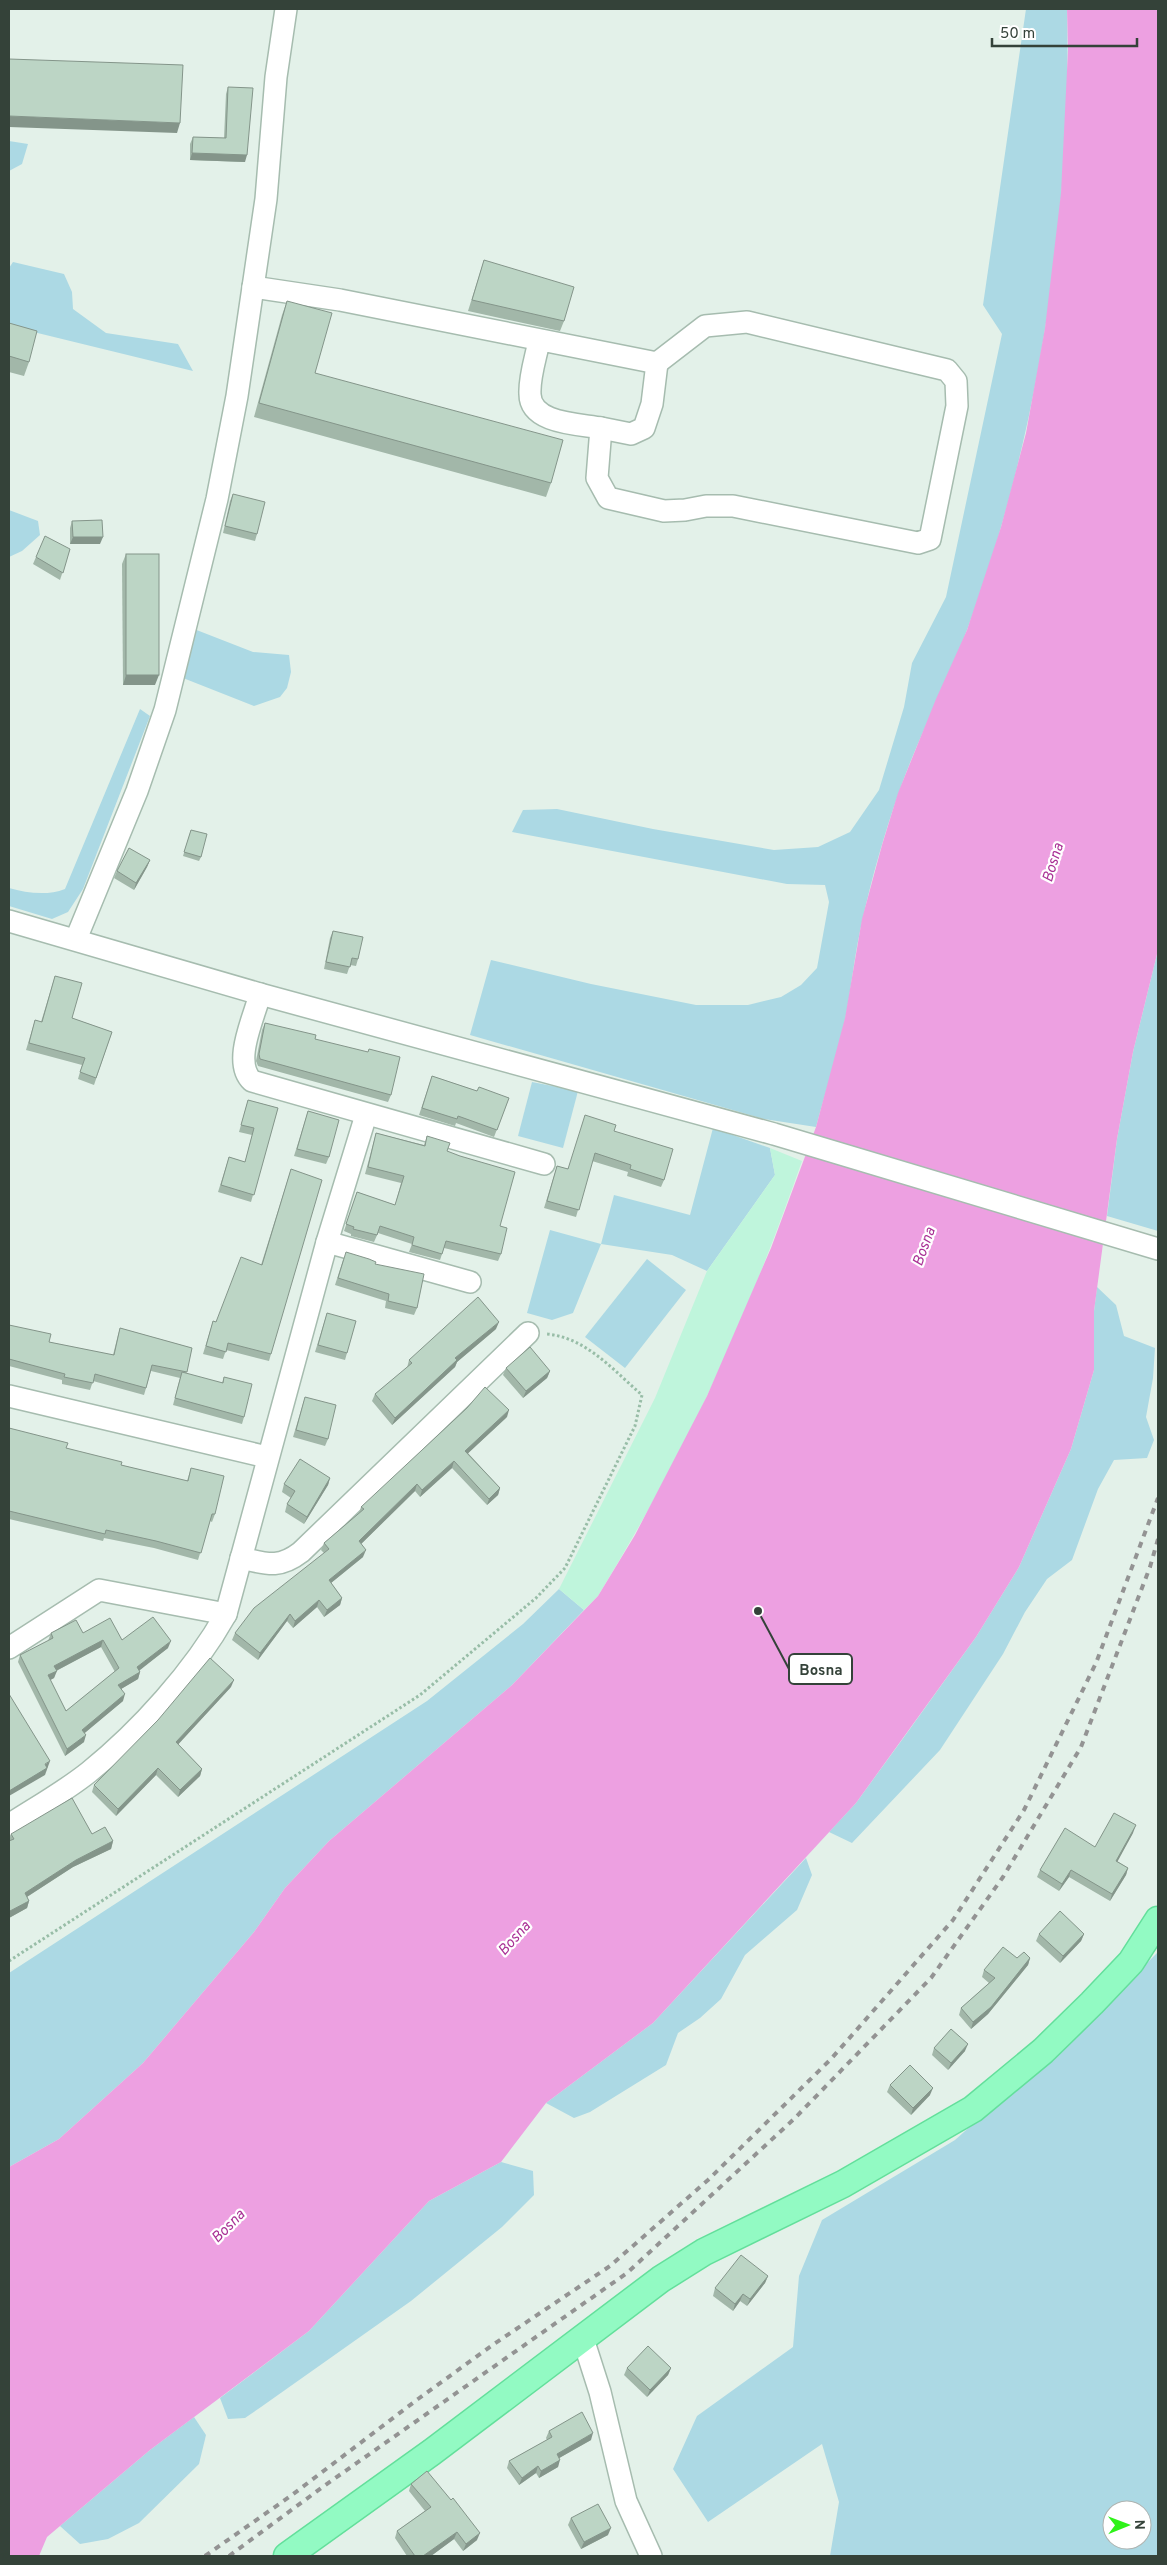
<svg xmlns="http://www.w3.org/2000/svg" width="1167" height="2565" viewBox="0 0 1167 2565" font-family="Overpass,sans-serif">
  <rect width="100%" height="100%" fill="#e3f1e9"/>
  <g fill="#acd9e4" fill-rule="evenodd">
    <path d="M1026,9H1067C1072,212 1039,439 967,630C946,686 917,739 898,795C884,835 872,877 863,918C855,950 852,983 846,1015C838,1053 826,1090 816,1127L764,1119L470,1035L491,960L591,984L696,1005H748L781,997L801,985L817,968L829,902L825,885L787,884L512,832L523,810L557,809L653,829L774,850L818,847L850,832L879,790L904,707L912,663L946,597L1002,334L983,305Z"/>
    <polygon points="9,141 28,144 22,164 9,171"/>
    <polygon points="13,262 64,274 72,292 73,309 106,333 178,344 193,371 9,326 9,268"/>
    <polygon points="9,510 38,521 40,535 22,551 9,557"/>
    <polygon points="194,629 253,652 289,655 291,672 287,688 280,697 254,706 183,678"/>
    <path d="M140,709L150,716L83,889L68,912L52,919L9,906V888C27,893 47,896 65,889Z"/>
    <polygon points="1158,950 1158,1231 1107,1216 1117,1139 1133,1052"/>
    <polygon points="532,1082 578,1091 563,1148 518,1136"/>
    <polygon points="713,1128 770,1148 775,1175 707,1271 672,1255 601,1244 573,1313 552,1320 527,1313 550,1230 601,1244 614,1195 690,1215"/>
    <polygon points="647,1259 686,1290 625,1368 585,1337"/>
    <polygon points="1097,1287 1116,1305 1124,1336 1155,1348 1153,1378 1146,1417 1154,1440 1147,1458 1114,1460 1098,1489 1072,1560 1047,1579 1025,1612 1003,1654 940,1750 852,1843 829,1832 856,1803 907,1733 976,1637 1019,1567 1071,1449 1094,1370 1094,1311"/>
    <polygon points="559,1589 584,1610 512,1685 329,1841 285,1888 254,1932 143,2063 59,2139 9,2167 9,1973 427,1701 523,1624"/>
    <polygon points="806,1858 812,1875 797,1910 745,1955 721,1999 700,2018 678,2033 666,2065 590,2112 574,2118 546,2103 653,2023"/>
    <path d="M1158,1952V2556H830L839,2502L822,2444L708,2522L673,2469L697,2416L793,2347L799,2276L822,2220L955,2140L1091,2019ZM1112,2510H1142V2540H1112Z"/>
    <polygon points="501,2162 533,2171 534,2195 502,2227 411,2301 261,2407 245,2418 228,2419 220,2398 309,2331 429,2201"/>
    <polygon points="194,2417 206,2435 199,2464 139,2523 108,2539 80,2544 60,2526 150,2450"/>
  </g>
  <path fill="#bff5dc" d="M770,1148L802,1161C774,1241 743,1320 707,1396C675,1465 637,1531 598,1596L584,1610L559,1589L655,1398L707,1271L775,1175Z"/>
  <polygon fill="#eda0e1" points="1067,9 1158,9 1158,950 1133,1052 1117,1139 1094,1311 1094,1370 1071,1449 1019,1567 976,1637 856,1803 653,2023 546,2103 501,2162 429,2201 309,2331 150,2450 47,2537 39,2556 9,2556 9,2167 59,2139 143,2063 254,1932 285,1888 329,1841 512,1685 598,1596 635,1535 707,1396 771,1248 816,1127 845,1018 862,919 882,845 898,793 936,699 967,630 1001,527 1026,433 1045,328 1061,193 1068,50"/>
  <g fill="none" stroke-linecap="round" stroke-linejoin="round">
    <g stroke="#a6bcaf" stroke-width="24">
      <g id="minor">
        <path d="M253,287L340,300L657,363L705,326L747,322L947,370L956,381L957,406L930,539L918,543L733,506H706L685,510L664,511L608,498L597,478L601,428C580,424 530,424 530,394C529,377 536,357 539,341"/>
        <polyline points="601,428 631,434 644,428 652,404 657,363"/>
        <polyline points="9,921 260,994 774,1134 1158,1249"/>
        <polyline points="76,939 137,791 165,710 217,499 237,396 266,199 276,77 286,9"/>
        <path d="M260,994C254,1018 232,1062 252,1081L544,1164"/>
        <polyline points="327,1242 470,1282"/>
        <polyline points="9,1396 267,1457"/>
        <path d="M241,1558C267,1564 279,1569 301,1552L528,1333"/>
        <polyline points="9,1648 99,1590 226,1614"/>
        <path d="M9,1825C35,1808 64,1792 89,1772C140,1731 194,1671 226,1614L327,1242L366,1115"/>
        <polyline points="583,2339 600,2392 626,2501 651,2556"/>
      </g>
    </g>
    <g stroke="#63df9b" stroke-width="29">
      <polyline id="major" points="287,2556 432,2452 661,2279 704,2252 843,2184 973,2109 1043,2051 1092,2003 1131,1962 1158,1920"/>
    </g>
    <path stroke="#98bda7" stroke-width="3" stroke-dasharray="2.5 2.5" stroke-linecap="butt" d="M9,1961L420,1695L536,1598L565,1568L635,1426L642,1395C614,1371 586,1337 546,1334"/>
    <use href="#minor" stroke="#fff" stroke-width="21"/>
    <use href="#major" stroke="#92fac3" stroke-width="26"/>
    <g stroke="#939393" stroke-width="4" stroke-dasharray="6 6" stroke-linecap="butt">
      <polyline points="205,2556 292,2495 418,2399 494,2344 610,2266 708,2180 831,2059 953,1920 1024,1810 1096,1663 1158,1498"/>
      <polyline points="229,2556 324,2486 627,2273 794,2119 931,1978 1003,1877 1081,1747 1150,1567 1158,1539"/>
    </g>
  </g>
  <g fill="#a2b7a9" fill-rule="evenodd">
    <polygon points="228,87 245,162 190,160 190,144 193,137 224,138 226,94"/>
    <polygon points="484,260 564,321 560,331 468,311"/>
    <polygon points="287,301 315,373 551,483 546,497 254,417 282,315"/>
    <polygon points="9,323 29,362 24,376 9,372"/>
    <polygon points="233,494 257,534 255,541 223,533 230,501"/>
    <polygon points="72,521 100,544 70,544 70,528"/>
    <polygon points="70,549 60,580 33,564 36,557"/>
    <polygon points="126,554 155,685 123,685 122,564"/>
    <polygon points="191,830 201,857 199,861 183,856"/>
    <polygon points="150,860 147,867 134,890 114,878 117,871"/>
    <polygon points="333,931 358,959 356,966 350,965 347,974 324,969 330,938"/>
    <polygon points="55,976 72,1018 112,1032 94,1085 78,1079 82,1065 26,1050 35,1020 41,1022"/>
    <polygon points="265,1023 315,1039 391,1095 388,1102 258,1066 256,1061 262,1030"/>
    <polygon points="432,1076 477,1091 509,1098 494,1137 456,1123 455,1126 419,1115"/>
    <polygon points="248,1100 278,1108 251,1202 218,1192 229,1157 245,1162 252,1135 239,1132"/>
    <polygon points="308,1111 329,1157 326,1164 294,1156"/>
    <polygon points="614,1131 664,1180 661,1187 627,1176 628,1172 592,1161 576,1217 544,1208 557,1166 567,1169"/>
    <polygon points="376,1133 424,1145 427,1136 447,1151 500,1226 501,1254 498,1261 444,1248 440,1260 409,1252 412,1244 378,1233 374,1242 351,1236 351,1234 344,1231 357,1192 395,1205 401,1183 365,1174"/>
    <polygon points="291,1169 271,1354 269,1361 226,1350 223,1359 203,1354 213,1321 216,1322 261,1265"/>
    <polygon points="343,1260 375,1264 417,1308 414,1315 385,1308 386,1301 335,1285"/>
    <polygon points="327,1313 347,1353 345,1360 315,1352"/>
    <polygon points="9,1325 49,1342 113,1355 118,1335 120,1328 192,1348 186,1374 222,1383 224,1377 244,1417 242,1424 173,1405 180,1378 151,1371 144,1395 93,1381 90,1390 62,1384 62,1380 9,1366"/>
    <polygon points="496,1329 457,1362 455,1367 392,1425 372,1401 375,1394 407,1368 409,1360"/>
    <polygon points="506,1368 550,1371 547,1378 523,1398 503,1375"/>
    <polygon points="305,1397 328,1439 325,1446 293,1437"/>
    <polygon points="507,1417 468,1453 500,1488 498,1495 487,1505 452,1468 420,1497 415,1491 361,1544 363,1557 331,1583 342,1598 340,1605 324,1617 317,1607 293,1628 287,1621 258,1660 232,1640 235,1633 324,1553 321,1550 324,1543 359,1513 361,1507"/>
    <polygon points="9,1428 66,1448 121,1465 187,1481 191,1468 215,1514 212,1522 210,1521 198,1560 154,1548 104,1538 103,1541 9,1519"/>
    <polygon points="330,1478 328,1485 304,1524 285,1512 287,1504 291,1498 282,1492 284,1484"/>
    <path d="M51,1633H83L168,1648L139,1670L140,1672L138,1679L121,1689L123,1701L84,1733V1742L65,1756L18,1662L20,1655L48,1641ZM101,1647L115,1672L66,1711L50,1680L54,1678L56,1671Z"/>
    <polygon points="231,1687 178,1744 202,1769 200,1776 178,1797 156,1775 116,1816 92,1792 94,1785"/>
    <polygon points="1133,1833 1117,1861 1128,1868 1126,1875 1110,1901 1069,1877 1059,1891 1037,1877 1040,1870 1095,1847"/>
    <polygon points="11,1834 92,1834 113,1841 111,1849 73,1867 27,1897 29,1901 27,1908 9,1918 9,1841"/>
    <polygon points="1039,1934 1084,1934 1081,1941 1060,1963 1036,1941"/>
    <polygon points="1017,1958 1030,1958 1028,1965 988,2014 971,2029 959,2015 961,2008 989,1983 982,1977 984,1970"/>
    <polygon points="934,2048 965,2051 948,2070 932,2055"/>
    <polygon points="890,2085 930,2095 911,2115 887,2092"/>
    <polygon points="768,2276 765,2283 747,2306 740,2301 733,2311 713,2296 715,2288"/>
    <polygon points="627,2368 671,2368 668,2375 647,2397 624,2375"/>
    <polygon points="549,2431 591,2440 559,2458 558,2467 539,2478 536,2473 519,2485 507,2468 509,2461 547,2440 546,2438"/>
    <polygon points="411,2484 477,2540 463,2551 454,2539 431,2556 407,2556 395,2538 397,2531 425,2511 409,2491"/>
    <polygon points="571,2518 608,2535 581,2549 568,2525"/>
  </g>
  <g fill="#84958a">
    <polygon points="9,116 180,123 177,133 9,127"/>
    <polygon points="192,153 247,155 245,162 190,160"/>
    <polygon points="73,537 103,537 100,544 70,544"/>
    <polygon points="126,675 159,675 155,685 123,685"/>
    <polygon points="150,860 147,867 134,890 136,883"/>
    <polygon points="499,1322 496,1329 457,1362 455,1367 392,1425 395,1418 455,1358"/>
    <polygon points="550,1371 547,1378 523,1398 526,1391"/>
    <polygon points="509,1410 507,1417 463,1458 465,1451"/>
    <polygon points="454,1461 452,1468 420,1497 422,1490"/>
    <polygon points="330,1478 328,1485 304,1524 307,1517"/>
    <polygon points="417,1484 415,1491 357,1548 359,1541"/>
    <polygon points="500,1488 498,1495 487,1505 489,1499"/>
    <polygon points="366,1550 363,1557 326,1587 329,1580"/>
    <polygon points="342,1598 340,1605 324,1617 327,1610"/>
    <polygon points="319,1600 317,1607 293,1628 295,1621"/>
    <polygon points="290,1614 287,1621 258,1660 260,1653"/>
    <polygon points="103,1640 101,1647 52,1673 54,1666"/>
    <polygon points="171,1641 168,1648 135,1674 137,1667"/>
    <polygon points="57,1671 54,1678 45,1683 48,1675"/>
    <polygon points="140,1672 138,1679 116,1692 118,1685"/>
    <polygon points="234,1680 231,1687 174,1749 176,1742"/>
    <polygon points="125,1694 123,1701 80,1737 82,1730"/>
    <polygon points="86,1735 84,1742 65,1756 67,1749"/>
    <polygon points="50,1761 45,1775 9,1796 9,1791"/>
    <polygon points="158,1768 156,1775 116,1816 118,1809"/>
    <polygon points="202,1769 200,1776 178,1797 180,1790"/>
    <polygon points="1136,1825 1133,1833 1114,1868 1116,1861"/>
    <polygon points="113,1841 111,1849 73,1867 22,1900 25,1893 76,1860"/>
    <polygon points="1128,1868 1126,1875 1110,1901 1112,1894"/>
    <polygon points="1071,1870 1069,1877 1059,1891 1062,1884"/>
    <polygon points="29,1901 27,1908 9,1918 10,1911"/>
    <polygon points="1084,1934 1081,1941 1060,1963 1063,1956"/>
    <polygon points="1030,1958 1028,1965 988,2014 971,2029 973,2022"/>
    <polygon points="968,2044 965,2051 948,2070 951,2063"/>
    <polygon points="933,2088 930,2095 911,2115 913,2108"/>
    <polygon points="768,2276 765,2283 747,2306 750,2299"/>
    <polygon points="743,2294 740,2301 733,2311 735,2304"/>
    <polygon points="671,2368 668,2375 647,2397 650,2390"/>
    <polygon points="593,2433 591,2440 554,2461 557,2454"/>
    <polygon points="560,2460 558,2467 539,2478 541,2471"/>
    <polygon points="538,2466 536,2473 519,2485 522,2478"/>
    <polygon points="611,2528 608,2535 581,2549 584,2542"/>
    <polygon points="457,2532 454,2539 431,2556 423,2556"/>
    <polygon points="480,2533 477,2540 463,2551 466,2544"/>
  </g>
  <g fill="#bcd5c5" stroke="#84958a" fill-rule="evenodd">
    <polygon points="9,59 183,65 180,123 9,116"/>
    <polygon points="228,87 253,88 247,155 192,153 193,137 226,138"/>
    <polygon points="484,260 574,287 564,321 472,300"/>
    <polygon points="287,301 332,313 315,373 563,440 551,483 259,403"/>
    <polygon points="9,323 37,331 29,362 9,356"/>
    <polygon points="233,494 265,502 257,534 225,526"/>
    <polygon points="102,520 103,537 73,537 72,521"/>
    <polygon points="45,536 70,549 63,573 36,557"/>
    <rect x="126" y="554" width="33" height="121"/>
    <polygon points="191,830 207,834 201,857 184,852"/>
    <polygon points="129,848 150,860 136,883 117,871"/>
    <polygon points="333,931 363,937 358,959 352,958 350,967 326,962"/>
    <polygon points="55,976 82,983 72,1018 112,1032 96,1078 80,1072 85,1058 29,1043 35,1020 42,1022"/>
    <polygon points="265,1023 316,1035 315,1039 368,1052 369,1049 400,1057 391,1095 260,1059 259,1054"/>
    <polygon points="432,1076 477,1091 479,1087 509,1098 497,1130 458,1116 457,1119 422,1108"/>
    <polygon points="248,1100 278,1108 254,1195 221,1185 229,1157 245,1162 254,1128 241,1125"/>
    <polygon points="308,1111 339,1120 329,1157 297,1149"/>
    <polygon points="585,1115 616,1125 614,1131 673,1149 664,1180 630,1169 631,1165 595,1153 579,1210 547,1201 557,1166 568,1169"/>
    <polygon points="376,1133 425,1146 427,1136 450,1143 447,1151 460,1156 515,1172 500,1226 507,1228 501,1254 446,1241 442,1254 412,1245 414,1237 380,1226 377,1235 353,1229 354,1227 346,1224 357,1192 395,1205 404,1176 368,1167"/>
    <polygon points="291,1169 322,1180 271,1354 228,1343 226,1352 206,1346 213,1321 216,1322 241,1257 262,1265"/>
    <polygon points="346,1252 369,1259 376,1262 375,1264 424,1274 417,1308 388,1301 389,1294 338,1278"/>
    <polygon points="478,1297 499,1322 455,1358 457,1360 395,1418 375,1394 412,1363 409,1360"/>
    <polygon points="327,1313 356,1321 347,1353 318,1345"/>
    <polygon points="9,1325 51,1334 49,1342 114,1355 120,1328 192,1348 187,1372 152,1365 146,1388 95,1374 93,1383 64,1377 65,1374 9,1359"/>
    <polygon points="530,1347 550,1371 526,1391 506,1368"/>
    <polygon points="182,1372 223,1383 224,1377 252,1384 244,1417 175,1398"/>
    <polygon points="485,1387 509,1410 465,1451 500,1488 489,1499 454,1461 422,1490 417,1484 359,1541 366,1550 329,1580 342,1598 327,1610 319,1600 295,1621 290,1614 260,1653 235,1633 254,1608 329,1549 324,1543 364,1509 361,1507 467,1408"/>
    <polygon points="305,1397 336,1405 328,1439 296,1430"/>
    <polygon points="9,1428 68,1443 66,1448 122,1462 121,1465 188,1481 191,1468 224,1476 215,1514 212,1514 201,1553 156,1541 106,1530 105,1534 9,1511"/>
    <polygon points="300,1459 330,1478 307,1517 287,1504 295,1491 284,1484"/>
    <path d="M153,1617L171,1641L137,1667L140,1672L118,1685L125,1694L82,1730L86,1735L67,1749L20,1655L53,1638L51,1633L76,1620L83,1633L110,1618L122,1640ZM103,1640L119,1668L66,1711L48,1675L57,1671L54,1666Z"/>
    <polygon points="210,1658 234,1680 176,1742 202,1769 180,1790 158,1768 118,1809 94,1785 158,1720"/>
    <polygon points="9,1694 50,1761 45,1764 47,1768 9,1791"/>
    <polygon points="72,1798 92,1834 105,1827 113,1841 76,1860 25,1893 29,1901 10,1911 9,1908 9,1841 14,1839 11,1834"/>
    <polygon points="1114,1813 1136,1825 1116,1861 1128,1868 1112,1894 1071,1870 1062,1884 1040,1870 1065,1828 1095,1847"/>
    <polygon points="1060,1911 1084,1934 1063,1956 1039,1934"/>
    <polygon points="1003,1947 1017,1958 1024,1952 1030,1958 991,2007 973,2022 961,2008 995,1978 984,1970"/>
    <polygon points="951,2029 968,2044 951,2063 934,2048"/>
    <polygon points="910,2065 933,2088 913,2108 890,2085"/>
    <polygon points="741,2255 768,2276 750,2299 743,2294 735,2304 715,2288"/>
    <polygon points="648,2346 671,2368 650,2390 627,2368"/>
    <polygon points="582,2412 593,2433 557,2454 560,2460 541,2471 538,2466 522,2478 509,2461 552,2437 549,2431"/>
    <polygon points="427,2471 451,2500 453,2498 480,2533 466,2544 457,2532 423,2556 415,2556 397,2531 431,2507 411,2484"/>
    <polygon points="598,2504 611,2528 584,2542 571,2518"/>
  </g>
  <g text-anchor="middle" dominant-baseline="central" stroke-width="4.5" stroke-linejoin="round" paint-order="stroke">
    <g font-size="15" font-style="italic" fill="#a93195" stroke="#fff">
      <text transform="translate(1054 863) rotate(-73)">Bosna</text>
      <text transform="translate(925 1247) rotate(-70)">Bosna</text>
      <text transform="translate(515 1939) rotate(-48)">Bosna</text>
      <text transform="translate(229 2227) rotate(-45)">Bosna</text>
    </g>
  </g>
  <path fill="none" stroke="#344239" stroke-width="2" d="M758 1611L789 1669"/>
  <circle fill="#344239" stroke="#fff" stroke-width="2" cx="758" cy="1611" r="5"/>
  <rect fill="#fff" stroke="#344239" stroke-width="2" x="789" y="1654" width="63" height="30" rx="5"/>
  <g font-size="15" text-anchor="middle" font-weight="bold" fill="#344239">
    <text x="821" y="1675">Bosna</text>
  </g>
  <rect width="1167" height="2565" fill="none" stroke="#344239" stroke-width="20"/>
  <g transform="translate(1127 2525) rotate(89)"><circle r="24" fill="#ffffff" stroke="#aeb3b0"/>
  <path d="M0-4L9 19L0 12L-9 19Z" fill="#2ef219"/>
  <text y="-8" font-size="14" font-weight="bold" text-anchor="middle" fill="#344239">N</text>
  </g>
  <path d="M992 38v8h145v-8" fill="none" stroke="#344239" stroke-width="2.5"/>
  <text x="1000" y="38" font-size="15" fill="#344239" stroke="#ffffff" stroke-width="4" paint-order="stroke">50 m</text>
</svg>
